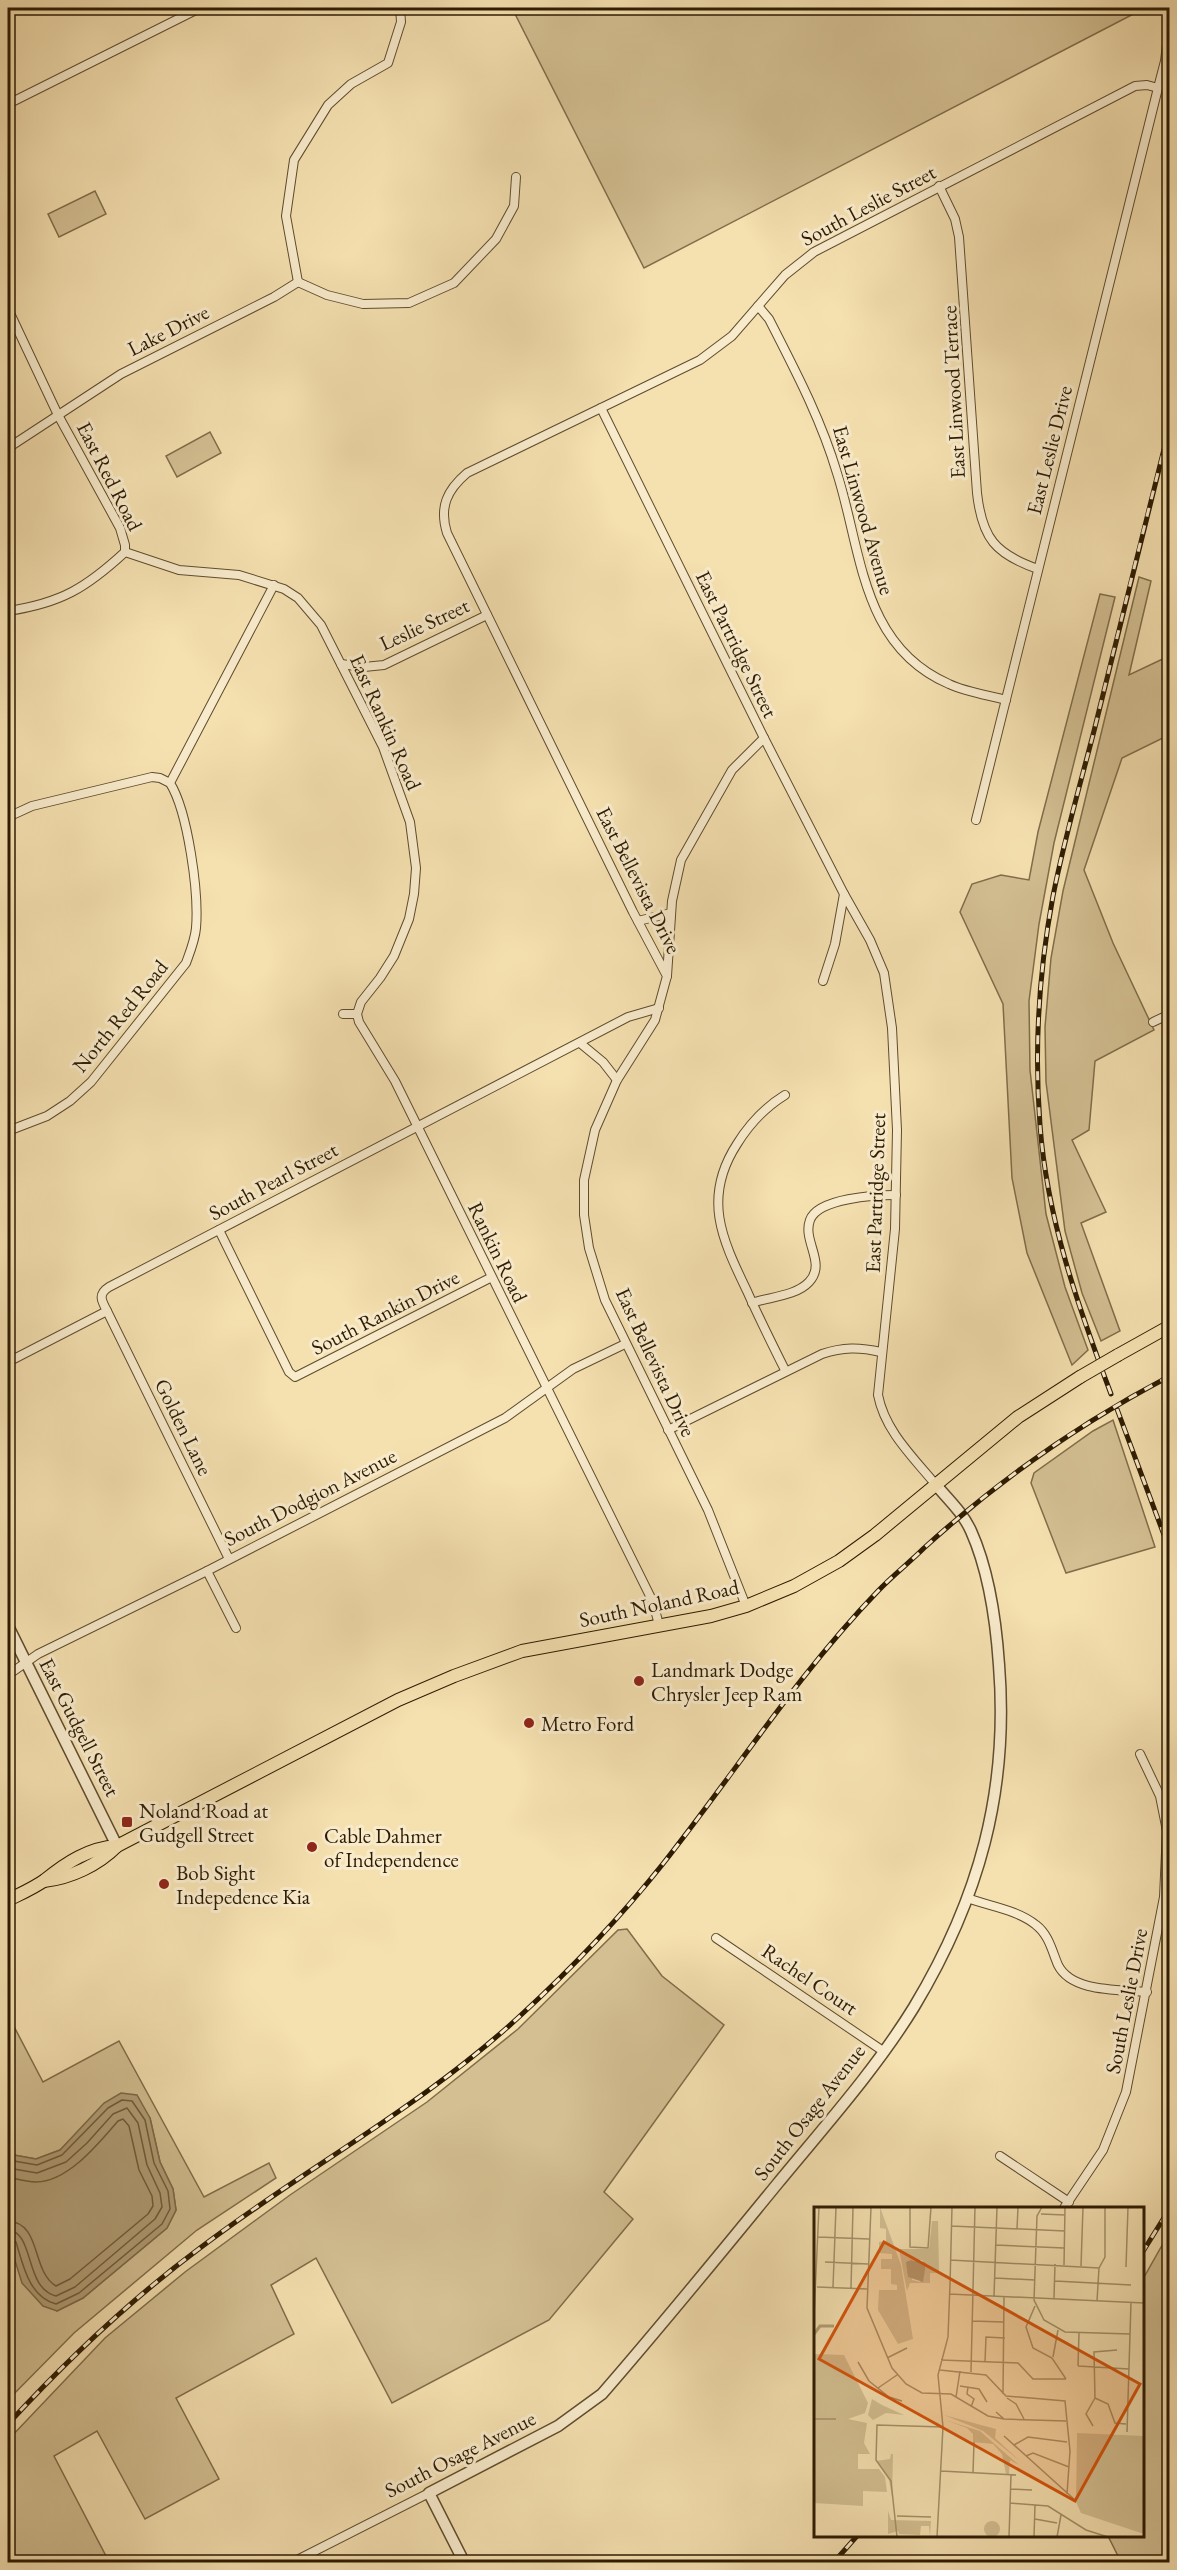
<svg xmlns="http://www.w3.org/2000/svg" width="1177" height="2570" viewBox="0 0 1177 2570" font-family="'EB Garamond',serif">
  <rect width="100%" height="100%" fill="#f5e0b0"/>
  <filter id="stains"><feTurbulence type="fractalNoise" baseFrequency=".00333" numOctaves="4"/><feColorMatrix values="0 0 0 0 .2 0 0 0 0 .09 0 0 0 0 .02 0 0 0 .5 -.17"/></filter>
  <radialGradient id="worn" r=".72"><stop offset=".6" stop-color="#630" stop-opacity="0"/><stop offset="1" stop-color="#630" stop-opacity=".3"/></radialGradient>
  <g fill="#d3bf92" stroke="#806d4a" stroke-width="1.5">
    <polygon points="512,8 1145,8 644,268"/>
    <polygon points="95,191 106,214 59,237 48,214"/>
    <polygon points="210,432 221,453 177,477 166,456"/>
    <polygon points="1139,577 1151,581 1129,675 1169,656 1169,735 1122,758 1084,870 1113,943 1154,1030 1095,1061 1089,1130 1072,1140 1106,1212 1081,1223 1120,1331 1101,1341 1082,1293 1065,1231 1046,1082 1045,1027 1051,958 1063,891"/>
    <polygon points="1100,594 1115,597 1054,843 1039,924 1029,1001 1030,1070 1046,1214 1065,1287 1088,1350 1072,1365 1027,1253 1012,1178 1003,1004 960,912 972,884 1001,875 1029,880 1038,832"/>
    <polygon points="1113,1420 1155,1547 1066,1573 1031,1483 1034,1473 1093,1431"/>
    <polygon points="627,1929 662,1976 724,2025 604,2192 633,2219 549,2320 392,2403 316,2258 271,2285 294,2334 176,2398 219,2479 145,2519 97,2431 54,2456 107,2558 98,2562 8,2562 8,2440 105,2338 185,2272 290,2195 427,2102 518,2029 618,1930"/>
    <polygon points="8,2015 43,2082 119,2041 204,2197 269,2163 276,2178 197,2230 74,2333 8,2400 8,2238 57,2311 83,2298 167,2228 176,2210 173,2189 160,2162 150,2118 77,2134 60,2150 36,2159 8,2154"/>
    <polygon points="1169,2233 1169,2562 1121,2562 1108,2536 1142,2536 1143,2279"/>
  </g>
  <polygon fill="#b19d75" stroke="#7c6947" stroke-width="1.5" points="121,2093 137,2095 150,2118 160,2162 173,2189 176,2210 167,2228 83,2298 57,2311 43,2306 22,2283 8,2238 8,2154 36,2159 60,2150 104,2103"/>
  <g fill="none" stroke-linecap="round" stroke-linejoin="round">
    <g stroke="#6f5c3c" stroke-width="1.5">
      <path d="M8,2160L37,2165L62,2155L108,2108L122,2100L132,2101L145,2120L154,2163L168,2191L170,2209L162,2224L79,2293L56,2304C29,2297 23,2265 16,2242L8,2238"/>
      <path d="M8,2168L37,2173L66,2162L87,2143L113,2114L127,2108L138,2123L147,2165L160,2193L162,2207L155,2219L75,2287L56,2296C24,2288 35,2232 8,2230"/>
      <path d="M8,2177C17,2179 26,2182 36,2182C68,2182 99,2143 118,2121L123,2119L129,2126L139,2170L152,2196L153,2206L148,2214L70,2279L56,2286C31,2271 42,2223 8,2221"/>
    </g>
    <g stroke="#5f4c2e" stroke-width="10">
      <g id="minor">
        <polyline points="8,104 200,8"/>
        <path d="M939,186L955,219L959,237L977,493C982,538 995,554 1038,569"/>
        <polyline points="298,282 286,216 294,160 328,105 351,84 388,63 401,22 400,8"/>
        <polyline points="298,282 327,295 363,304 409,303 454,283 496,239 514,206 516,177"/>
        <path d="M758,306L769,319C795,370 821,419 837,473C862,551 861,646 949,684C966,692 987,695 1006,700"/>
        <polyline points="8,309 58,415 120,528 125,545 125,552"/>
        <polyline points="601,408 764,738 844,894 835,944 823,981"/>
        <polyline points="8,448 121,374 274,297 298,282"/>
        <polyline points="125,552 179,570 239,575 284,589 298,598 321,625 383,747 410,822 416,868 414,894 409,919 394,956 380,978 361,1002 357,1014 359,1022 395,1081 653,1602 659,1625"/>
        <path d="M8,611C61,603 86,588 125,552"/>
        <polyline points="341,664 364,667 384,665 487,615"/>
        <polyline points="8,817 32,806 152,777 160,778 170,783"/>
        <polyline points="976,820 1158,88 1165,61 1170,20"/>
        <path d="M844,894L870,940L884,973L892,1028L897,1130L895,1229L878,1395C885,1431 913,1457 936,1485"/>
        <polyline points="638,921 671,913"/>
        <polyline points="667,976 672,901 681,860 732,770 764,738"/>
        <polyline points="343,1014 357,1014"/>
        <polyline points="1153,1022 1170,1014"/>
        <polyline points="580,1043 603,1062 617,1080"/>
        <path d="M785,1095C764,1108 750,1123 737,1144C702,1198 722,1239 747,1291C759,1318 772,1344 785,1370"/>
        <path d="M8,1131L47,1116L70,1101L91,1082L186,963C190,952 195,940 196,928C199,893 188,812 170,783L274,585"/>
        <polyline points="219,1230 289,1372 295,1377 490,1278"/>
        <path d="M752,1303C769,1297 796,1296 809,1282C827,1263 802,1241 810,1220C818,1198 876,1195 896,1195"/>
        <polyline points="8,1362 107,1311"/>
        <path d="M668,1430L822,1354C843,1347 859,1347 881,1352"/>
        <path d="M229,1559L107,1311C101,1300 98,1294 109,1287L628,1017L659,1008"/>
        <polyline points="207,1571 236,1628"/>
        <path d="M746,1606L708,1510L605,1300L589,1248L584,1215V1180L595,1130L617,1080L655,1020L667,976L633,912L447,533C439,507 447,490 467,473L700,360L732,336L785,275L814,252L1135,86L1147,85L1158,88"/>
        <polyline points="8,1675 38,1654 207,1571 505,1418 573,1369 625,1344"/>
        <path d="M967,1898C989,1906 1018,1910 1036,1925C1049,1935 1052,1951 1058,1965C1072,1993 1120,1989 1147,1992"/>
        <polyline points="716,1938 883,2051"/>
        <polyline points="1000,2156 1069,2202"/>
        <polyline points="1064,2208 1103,2150 1126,2092 1164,1897 1167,1831 1160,1796 1140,1754"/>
        <polyline points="293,2562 429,2493"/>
      </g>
    </g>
    <g stroke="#5f4c2e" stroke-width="13">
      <g id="tertiary">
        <polyline points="8,1626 117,1846"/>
        <path d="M464,2562L429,2493L558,2426L602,2394C662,2325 720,2254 778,2183C824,2127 876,2069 914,2007C979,1899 1009,1791 999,1665C996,1621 989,1571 971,1531C963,1513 948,1499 936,1485"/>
      </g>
    </g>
    <g stroke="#2d1b02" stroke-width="14">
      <g id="primary">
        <polyline points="1118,1355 1170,1326"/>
        <path d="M44,1881C71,1878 98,1865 117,1846L398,1700L454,1676L522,1651L711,1616L746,1606L794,1586L839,1561L875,1535L1018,1417L1080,1377"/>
        <path d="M8,1900C20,1894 34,1888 45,1880C67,1862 89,1848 117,1846"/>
      </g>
    </g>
    <use href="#minor" stroke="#f8ebcc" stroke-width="8"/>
    <use href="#tertiary" stroke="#f8ebcc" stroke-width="10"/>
    <use href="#primary" stroke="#f5e0b0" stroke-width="12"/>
    <g stroke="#2d1b02" stroke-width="5">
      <g id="rail">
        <path d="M1111,1394C1078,1306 1047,1219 1040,1125C1034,1048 1039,971 1053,896C1064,840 1080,785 1094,731C1119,629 1144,527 1170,425"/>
        <polyline points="1117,1409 1170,1551"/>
        <polyline points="1142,2253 1170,2208"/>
        <path d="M8,2424C67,2360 130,2300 200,2248C305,2168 423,2106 521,2015C571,1969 619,1919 662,1865C734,1774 797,1675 878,1591C892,1576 909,1563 924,1548C999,1480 1080,1423 1170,1376"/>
        <polyline points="834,2562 857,2536"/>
      </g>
    </g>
    <use href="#rail" stroke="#f8ebcc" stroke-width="3" stroke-dasharray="9" stroke-linecap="butt"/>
    <g stroke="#2d1b02" stroke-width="14" stroke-linecap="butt">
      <polyline id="primary-bridge" points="1080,1377 1118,1355"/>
    </g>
    <use href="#primary-bridge" stroke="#f5e0b0" stroke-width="12"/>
  </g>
  <g fill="#8f2418" stroke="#f8ebcc" stroke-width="2">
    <circle cx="639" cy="1681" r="6"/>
    <circle cx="529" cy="1723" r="6"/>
    <rect x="121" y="1816" width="12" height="12" rx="3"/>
    <circle cx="312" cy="1847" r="6"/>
    <circle cx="164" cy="1884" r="6"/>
  </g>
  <g text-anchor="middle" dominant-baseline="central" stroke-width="6" stroke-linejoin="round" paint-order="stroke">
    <g font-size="21" fill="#2d1b02" stroke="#f8ebcc">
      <text transform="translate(868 205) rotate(-28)">South Leslie Street</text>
      <text transform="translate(168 330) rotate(-27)">Lake Drive</text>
      <text transform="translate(953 392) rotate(-93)">East Linwood Terrace</text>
      <text transform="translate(1049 450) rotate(-76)">East Leslie Drive</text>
      <text transform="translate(110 476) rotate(63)">East Red Road</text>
      <text transform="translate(864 510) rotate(74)">East Linwood Avenue</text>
      <text transform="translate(424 624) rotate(-25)">Leslie Street</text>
      <text transform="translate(737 644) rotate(64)">East Partridge Street</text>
      <text transform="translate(386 722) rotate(66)">East Rankin Road</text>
      <text transform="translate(639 880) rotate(63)">East Bellevista Drive</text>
      <text transform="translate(120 1016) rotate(-51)">North Red Road</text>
      <text transform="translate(273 1181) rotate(-28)">South Pearl Street</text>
      <text transform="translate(875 1193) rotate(-88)">East Partridge Street</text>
      <text transform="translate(498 1252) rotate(64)">Rankin Road</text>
      <text transform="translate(385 1312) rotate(-27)">South Rankin Drive</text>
      <text transform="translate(656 1362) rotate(65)">East Bellevista Drive</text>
      <text transform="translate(184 1427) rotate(64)">Golden Lane</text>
      <text transform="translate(310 1497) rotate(-27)">South Dodgion Avenue</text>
      <text transform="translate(659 1603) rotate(-12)">South Noland Road</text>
      <text transform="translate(80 1727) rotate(63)">East Gudgell Street</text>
      <text transform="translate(810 1979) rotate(34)">Rachel Court</text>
      <text transform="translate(1126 2001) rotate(-79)">South Leslie Drive</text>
      <text transform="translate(809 2112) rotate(-52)">South Osage Avenue</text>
      <text transform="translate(460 2454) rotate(-27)">South Osage Avenue</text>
    </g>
    <g font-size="21" fill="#2d1b02" stroke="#f8ebcc" text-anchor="start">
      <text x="651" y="1669">Landmark Dodge<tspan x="651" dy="24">Chrysler Jeep Ram</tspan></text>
      <text x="541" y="1723">Metro Ford</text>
      <text x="139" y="1810">Noland Road at<tspan x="139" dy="24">Gudgell Street</tspan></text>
      <text x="324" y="1835">Cable Dahmer<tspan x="324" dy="24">of Independence</tspan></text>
      <text x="176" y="1872">Bob Sight<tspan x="176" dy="24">Indepedence Kia</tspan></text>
    </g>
  </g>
  <g transform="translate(814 2207)">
    <rect width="330" height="330" fill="#f5e0b0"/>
    <path d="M66,0L87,58L99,132L84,137L64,103L65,83H83V78L77,77V62H67V52H78V47L65,46V35L72,34V22L66,21ZM118,14H124L125,66H116V76H96L93,84L85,42H115ZM97,53H108L111,58L106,75L98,73ZM0,147L30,148L54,196L51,206L34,212L53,216L50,236L56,247H44V262H65L71,270L73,285L49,284V299L0,296ZM58,192L68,198L90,208L72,206L59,213L54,208ZM130,208L182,222L181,231L206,254L169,224ZM131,213L166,224L205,258L196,253L195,267H192L188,247L179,237L159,235V227L153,221ZM330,221V327L267,306L262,295L263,226L329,229ZM77,247H79L78,290L75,273L62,254L76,252ZM74,304L77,313L117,314L116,330L115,319H107L106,328L85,327L84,324L74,327ZM170 322a8 8 0 1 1 16 0a8 8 0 1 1-16 0Z" fill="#d3bf92" fill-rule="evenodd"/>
    <path d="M97,53L112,56L109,75L94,70L92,55Z" fill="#b19d75"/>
    <path fill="none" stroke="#b19d75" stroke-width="3" d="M0,127L6,119H20"/>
    <path fill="none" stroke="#a5916a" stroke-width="1.5" d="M57,0L53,101L78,161L92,177L108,186L137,187L174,209L190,212M96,0V40L114,41L117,0M228,0L223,9L220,93L230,113L251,125L316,127M227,7L251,8M137,19L251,24M203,22L204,0M4,30L55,32M182,38L250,41M136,53L285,61L291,50V0M11,55L54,57M250,58L251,0M267,59L269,0M312,60L314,0M181,71L221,73M241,74L317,78M136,78L138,0M3,80L54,82M19,80L22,0M37,81L39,0M135,87L330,96M180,89L183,0M240,91L241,57M283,94L285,61M221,99L212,120L219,141L238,151L252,172M0,110L5,0M158,114L189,115M239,150L244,123M73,151L93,141M127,153L204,156L219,172H252M44,155L55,174L75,190L88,194M171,155L172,130L191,131M264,159L315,162M264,159L265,126M126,163L172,168L192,189L251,194L256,244L253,287M157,165L161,0M146,179L165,182L173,195M154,180L153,187L160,192L157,200M64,181L83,168M189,187L190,89M142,190L146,164M193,191L202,197L210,212M281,191L280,145L303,143M281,191L294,197L301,216L312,217M182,205L190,212L252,214M0,212H22M279,219L272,207L281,191M313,225L317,95M190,229L261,293M200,238L214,230L253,235M212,249L219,246L255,260M127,264L202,268M159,266L160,235M196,282L218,283M196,296L234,299L272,323L294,330M83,309L117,310M221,312L243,316M83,330L77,274L62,253L63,218L129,220M123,330L129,220L124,168L134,130L136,77M195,330L197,268M220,330L221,298M243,330L247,308"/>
    <path fill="#d5530b" fill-opacity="0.15" stroke="#d5530b" stroke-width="3" d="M70,35L326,177L261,294L5,152Z"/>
    <rect width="330" height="330" fill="none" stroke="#2d1b02" stroke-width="3"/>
  </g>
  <rect width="1177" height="2570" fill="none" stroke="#f5e0b0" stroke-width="30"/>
  <rect x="9" y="9" width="1159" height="2552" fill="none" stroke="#2d1b02" stroke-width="3"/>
  <rect x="15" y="15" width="1147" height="2540" fill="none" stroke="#2d1b02" stroke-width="1.5"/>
  <rect width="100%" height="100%" filter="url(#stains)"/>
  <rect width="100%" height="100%" fill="url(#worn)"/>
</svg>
